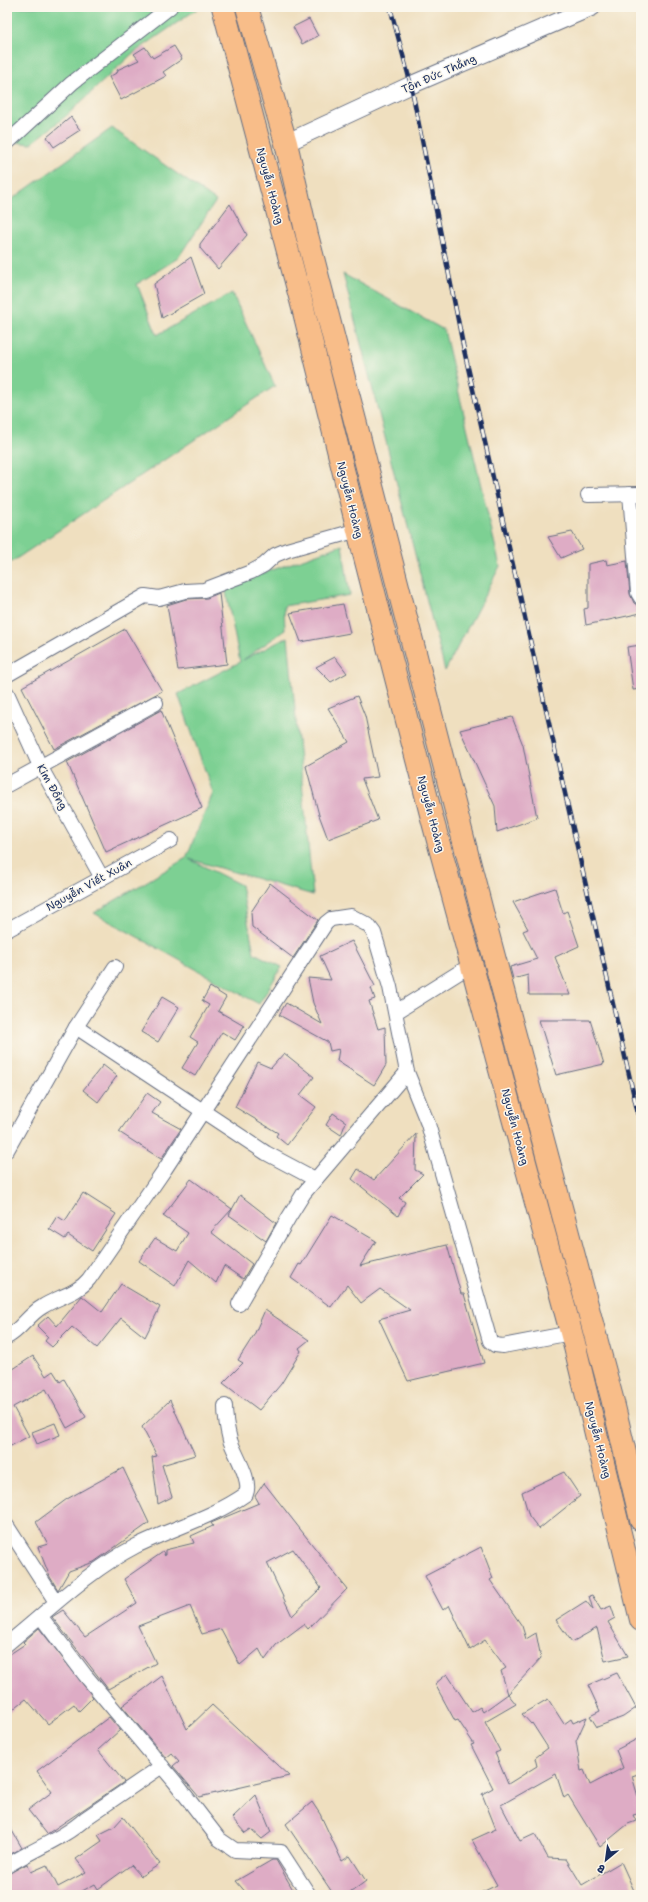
<svg xmlns="http://www.w3.org/2000/svg" width="648" height="1902" viewBox="0 0 648 1902" font-family="'Shantell Sans',sans-serif">
  <rect width="100%" height="100%" fill="#fbf7ec"/>
  <filter id="ink" filterUnits="userSpaceOnUse"><feTurbulence type="fractalNoise" baseFrequency=".025" numOctaves="2"/><feDisplacementMap in="SourceGraphic" scale="8" xChannelSelector="R" yChannelSelector="G"/><feConvolveMatrix kernelMatrix="1 2 1 2 8 2 1 2 1" color-interpolation-filters="sRGB"/></filter>
  <filter id="wash" filterUnits="userSpaceOnUse"><feTurbulence type="fractalNoise" baseFrequency=".012" numOctaves="4" result="noise"/><feDisplacementMap in="SourceGraphic" scale="16" xChannelSelector="R" yChannelSelector="G"/><feGaussianBlur stdDeviation="0.9" result="paint"/><feColorMatrix in="noise" values="0 0 0 0 0 0 0 0 0 0 0 0 0 0 0 0 0 1.4 0 .05"/><feComposite in="paint" operator="in"/></filter>
  <g filter="url(#wash)">
    <rect width="100%" height="100%" fill="#efdfbf"/>
    <g fill="#7dd093" stroke="#4c8078">
      <polygon points="7,7 196,7 197,9 132,54 66,116 31,144 7,141"/>
      <polygon points="112,128 216,201 178,258 137,284 157,335 232,293 275,386 7,565 7,200 8,202"/>
      <polygon points="343,274 444,330 500,566 445,671"/>
      <polygon points="342,545 350,595 284,606 285,630 243,660 288,637 313,895 189,859 241,885 254,953 282,967 259,1004 94,913 186,858 213,793 178,694 240,662 225,587"/>
    </g>
    <g id="blocks">
      <g fill="#deacc5" fill-rule="evenodd">
        <polygon points="309,19 318,36 302,44 293,27"/>
        <polygon points="174,46 182,59 163,72 166,76 121,100 109,77 118,72 117,70 139,60 134,54 145,47 153,58"/>
        <polygon points="71,117 80,130 54,147 47,137"/>
        <polygon points="230,204 247,235 218,269 200,248 200,244"/>
        <polygon points="191,257 204,294 162,318 154,284"/>
        <polygon points="572,532 582,549 561,558 548,537"/>
        <polygon points="606,560 607,565 627,561 630,594 634,603 639,606 641,613 586,625 584,609 588,608 588,564"/>
        <polygon points="219,593 227,664 178,670 167,605 186,599 207,598"/>
        <polygon points="343,604 350,633 301,642 290,613"/>
        <polygon points="125,629 162,691 54,749 22,687"/>
        <polygon points="641,645 641,689 633,690 627,647"/>
        <polygon points="335,657 347,673 331,682 316,667"/>
        <polygon points="357,696 365,716 378,777 362,779 378,820 328,839 319,815 306,766 349,742 328,708"/>
        <polygon points="161,710 202,808 106,852 67,762"/>
        <polygon points="512,717 523,745 537,818 497,832 495,806 460,730"/>
        <polygon points="270,883 318,920 293,958 252,927 251,912"/>
        <polygon points="555,888 563,913 567,911 579,946 555,957 570,995 529,995 528,975 513,979 510,967 537,959 523,931 528,929 513,902"/>
        <polygon points="352,941 375,986 371,988 375,999 369,1001 378,1029 385,1027 386,1065 374,1085 337,1061 339,1049 330,1051 328,1042 279,1015 286,1003 322,1024 313,1003 308,978 331,980 320,956"/>
        <polygon points="210,987 226,997 218,1011 244,1026 235,1040 222,1032 195,1076 182,1068 198,1042 190,1037 209,1005 202,1001"/>
        <polygon points="162,997 179,1007 158,1042 141,1032"/>
        <polygon points="539,1020 590,1020 604,1064 556,1075"/>
        <polygon points="284,1053 314,1077 300,1095 316,1107 287,1145 276,1136 278,1133 235,1107 257,1062 271,1068"/>
        <polygon points="103,1065 117,1076 98,1102 83,1090"/>
        <polygon points="147,1093 160,1102 152,1113 181,1129 161,1159 119,1132"/>
        <polygon points="333,1113 346,1122 341,1135 326,1125"/>
        <polygon points="416,1134 415,1170 423,1174 399,1198 405,1202 398,1216 352,1179 358,1169 374,1180"/>
        <polygon points="191,1179 232,1209 211,1232 252,1264 243,1279 224,1266 216,1283 189,1260 175,1286 139,1261 155,1238 177,1251 188,1233 163,1216"/>
        <polygon points="83,1193 116,1214 92,1251 68,1235 65,1239 49,1229 57,1216 65,1221"/>
        <polygon points="240,1195 276,1223 266,1241 229,1215"/>
        <polygon points="332,1215 376,1241 360,1266 447,1245 461,1294 464,1294 484,1363 408,1381 379,1319 410,1310 380,1289 361,1303 347,1285 331,1307 291,1278 299,1264 301,1265"/>
        <polygon points="121,1284 160,1307 145,1337 121,1318 97,1348 72,1327 52,1347 45,1341 48,1337 37,1326 48,1316 57,1326 82,1296 102,1312"/>
        <polygon points="265,1310 309,1340 299,1348 301,1351 281,1384 259,1410 223,1383 243,1363 238,1360 254,1335"/>
        <polygon points="33,1356 46,1376 53,1371 60,1382 64,1379 86,1417 67,1428 46,1389 13,1407 29,1436 7,1448 7,1373"/>
        <polygon points="170,1400 195,1455 162,1465 172,1497 158,1504 152,1457 157,1456 142,1427"/>
        <polygon points="55,1423 60,1435 37,1444 32,1432"/>
        <polygon points="123,1468 149,1523 94,1562 69,1571 58,1590 50,1577 38,1547 48,1544 36,1522 67,1499"/>
        <polygon points="564,1472 580,1496 539,1529 529,1516 522,1492"/>
        <path d="M264,1483L347,1589L308,1629L304,1624L276,1645L265,1660L259,1649L240,1665L221,1629L202,1634L190,1606L138,1626L156,1663L108,1689L52,1617L63,1610L85,1637L137,1603L124,1579L163,1552L165,1556V1550L194,1543L191,1536L213,1526L211,1523L259,1503L255,1496ZM293,1549L321,1588L292,1616L267,1563Z"/>
        <polygon points="481,1547 493,1578 490,1580 522,1626 526,1639 536,1633 541,1658 508,1694 501,1671 506,1668 485,1640 470,1650 449,1605 443,1610 425,1576"/>
        <polygon points="592,1595 601,1610 611,1606 615,1618 608,1622 628,1656 605,1661 597,1628 572,1642 556,1620 586,1601 593,1610 589,1596"/>
        <polygon points="39,1628 93,1697 79,1711 74,1704 48,1724 26,1699 7,1714 7,1656 25,1644 23,1642"/>
        <polygon points="617,1673 636,1708 623,1717 597,1727 590,1716 600,1711 588,1685"/>
        <polygon points="447,1674 472,1712 480,1707 483,1712 508,1694 516,1704 485,1722 500,1751 495,1753 508,1784 537,1766 535,1758 548,1748 532,1723 531,1724 522,1714 548,1699 564,1724 571,1719 573,1723 587,1717 576,1741 581,1771 584,1770 590,1785 623,1768 616,1750 641,1737 641,1773 632,1776 641,1807 641,1813 633,1815 636,1821 628,1824 600,1847 568,1795 564,1798 556,1774 501,1805 520,1841 535,1834 548,1858 566,1859 582,1885 621,1862 636,1895 476,1895 497,1885 472,1840 496,1829 482,1794 493,1788 471,1745 474,1744 458,1720 455,1721 435,1684"/>
        <polygon points="162,1676 187,1729 212,1705 289,1776 199,1797 173,1766 179,1761 172,1753 166,1758 122,1706"/>
        <polygon points="109,1717 120,1730 98,1750 124,1782 47,1834 28,1810 52,1792 37,1771"/>
        <polygon points="256,1795 271,1832 262,1839 251,1829 245,1833 232,1818"/>
        <polygon points="312,1802 320,1814 342,1861 350,1856 366,1881 347,1895 334,1895 286,1824"/>
        <polygon points="123,1817 160,1864 141,1876 131,1865 98,1889 95,1884 75,1895 7,1895 7,1874 27,1864 31,1872 47,1865 58,1887 86,1872 76,1859 102,1841 98,1835 114,1827"/>
        <polygon points="7,1822 22,1848 7,1856"/>
        <polygon points="272,1860 276,1860 296,1895 248,1895 236,1881"/>
      </g>
    </g>
  </g>
  <g filter="url(#ink)">
    <use href="#blocks" fill-opacity="0" stroke="#656d80" stroke-width="1"/>
    <g fill="none" stroke-linecap="round" stroke-linejoin="round">
      <g stroke="#656d80" stroke-width="16">
        <g id="minor">
          <polyline points="7,143 72,83 170,7"/>
          <polyline points="630,494 638,593 641,598"/>
          <polyline points="588,495 641,494"/>
          <polyline points="7,675 145,596 159,598 185,591 204,590 251,572 264,565 275,555 287,550 358,530"/>
          <polyline points="7,693 40,766 102,878"/>
          <polyline points="7,785 156,703"/>
          <polyline points="7,930 171,840"/>
          <polyline points="396,1012 471,965"/>
          <polyline points="76,1027 266,1153 315,1179"/>
          <polyline points="7,1150 76,1027 115,967"/>
          <polyline points="239,1304 289,1217 304,1193 407,1072"/>
          <path d="M7,1337C21,1330 28,1315 42,1307C57,1297 77,1294 89,1279L165,1169L326,923L331,919L351,916L368,925L374,933L390,987L407,1072L428,1124L490,1341L495,1345L503,1346L571,1333"/>
          <polyline points="7,1526 56,1602"/>
          <polyline points="41,1617 85,1675 175,1782 219,1839 235,1850 281,1852 309,1895"/>
          <path d="M7,1644C49,1610 88,1571 136,1546C172,1528 212,1518 246,1494C252,1480 235,1455 230,1440C227,1428 225,1418 225,1406"/>
          <path d="M7,1866C33,1849 63,1839 86,1818L162,1766"/>
        </g>
      </g>
      <g stroke="#656d80" stroke-width="19">
        <polyline id="tertiary" points="286,143 411,85 592,7"/>
      </g>
      <g stroke="#656d80" stroke-width="24">
        <g id="trunk">
          <polyline points="223,7 303,308 358,530 433,822 575,1347 641,1620"/>
          <polyline points="247,7 286,143 307,235 485,923 612,1398 641,1520"/>
        </g>
      </g>
      <use href="#minor" stroke="#fff" stroke-width="14"/>
      <use href="#tertiary" stroke="#fff" stroke-width="17"/>
      <use href="#trunk" stroke="#f8bd89" stroke-width="22"/>
      <g stroke="#1b2f5e" stroke-width="4.5">
        <polyline id="rail" points="390,7 411,85 464,350 641,1127"/>
      </g>
      <use href="#rail" stroke="#fbf7ec" stroke-width="3" stroke-dasharray="9" stroke-linecap="butt"/>
    </g>
  </g>
  <g text-anchor="middle" dominant-baseline="central" stroke-width="3" stroke-linejoin="round" paint-order="stroke">
    <g font-size="11" fill="#1b2f5e" stroke="#fbf7ec">
      <text transform="translate(439 74) rotate(-24)">Tôn Đức Thắng</text>
      <text transform="translate(270 186) rotate(75)">Nguyễn Hoàng</text>
      <text transform="translate(350 500) rotate(76)">Nguyễn Hoàng</text>
      <text transform="translate(52 787) rotate(61)">Kim Đồng</text>
      <text transform="translate(431 814) rotate(75)">Nguyễn Hoàng</text>
      <text transform="translate(89 885) rotate(-29)">Nguyễn Viết Xuân</text>
      <text transform="translate(515 1127) rotate(75)">Nguyễn Hoàng</text>
      <text transform="translate(598 1440) rotate(76)">Nguyễn Hoàng</text>
    </g>
  </g>
  <rect width="648" height="1902" fill="none" stroke="#fbf7ec" stroke-width="24"/>
  <g transform="translate(606 1860) rotate(209)" stroke="#fbf7ec" stroke-width="3" paint-order="stroke">
  <path d="M0-3L7 15L0 10L-7 15Z" fill="#1b2f5e"/>
  <text y="-6" font-size="11" font-weight="bold" text-anchor="middle" fill="#1b2f5e">B</text>
  </g>
</svg>
